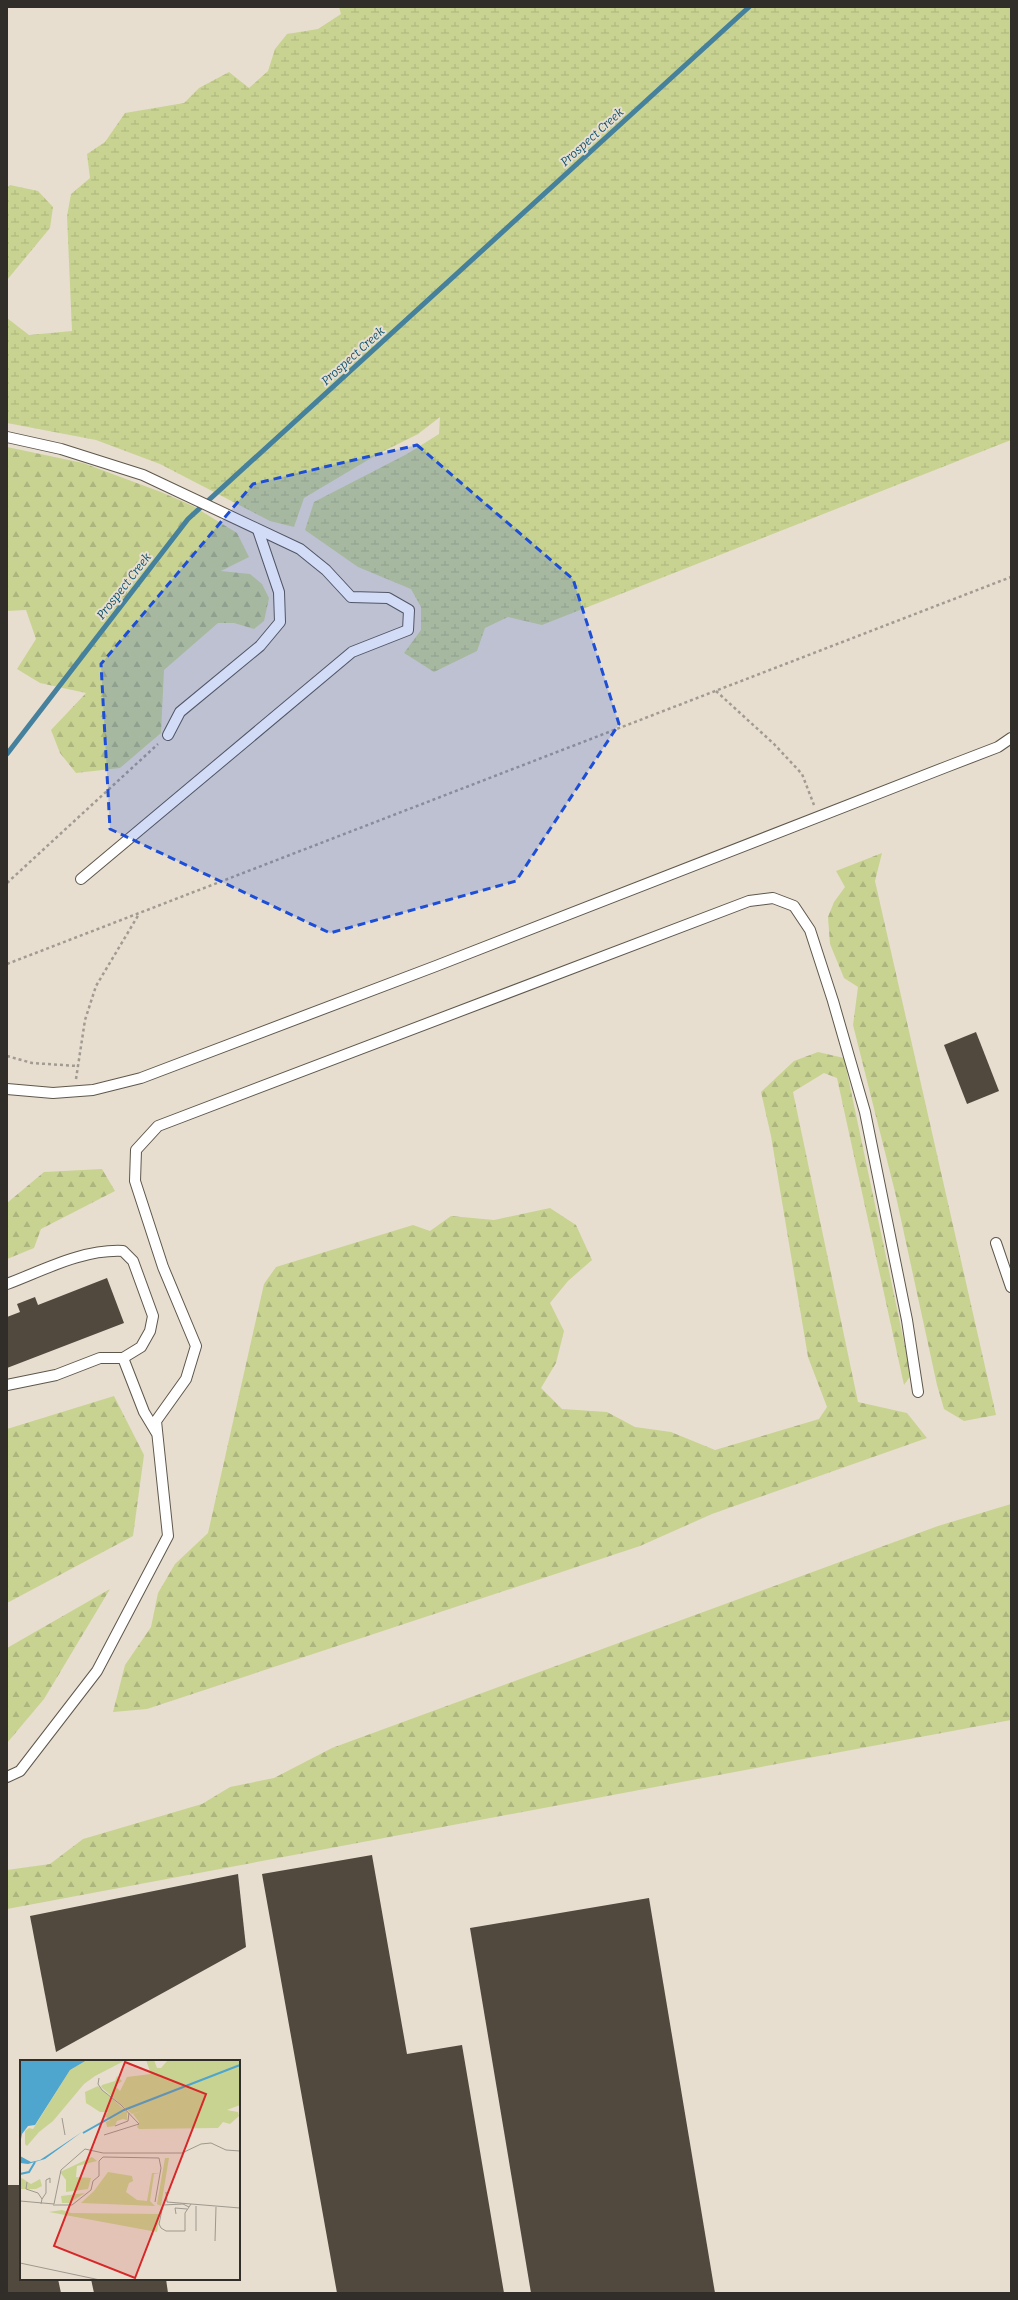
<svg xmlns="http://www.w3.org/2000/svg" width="1018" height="2300" viewBox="0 0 1018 2300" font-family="Bitter,serif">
  <defs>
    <pattern id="forest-firs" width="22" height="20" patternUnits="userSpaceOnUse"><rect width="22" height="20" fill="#c8d391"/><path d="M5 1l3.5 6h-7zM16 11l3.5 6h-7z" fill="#acb57d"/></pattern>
    <pattern id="wetland-marsh" width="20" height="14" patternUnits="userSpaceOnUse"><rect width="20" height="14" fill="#c8d391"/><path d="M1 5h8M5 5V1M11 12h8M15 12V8" fill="none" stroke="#acb57d"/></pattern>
  </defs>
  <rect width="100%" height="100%" fill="#e7ded0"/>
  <g fill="url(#forest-firs)">
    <polygon points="7,447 83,463 161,492 193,506 237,533 249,557 221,571 250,574 262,584 269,598 264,621 254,629 234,623 218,623 164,670 161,733 120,768 76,773 60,753 51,730 86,693 40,683 17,669 36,639 26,610 7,611"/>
    <polygon points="882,853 875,881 996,1415 964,1421 944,1409 937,1385 895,1192 853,1025 858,987 844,978 830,944 828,917 834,902 845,887 836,871"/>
    <polygon points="818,1052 844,1058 911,1375 904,1385 837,1078 824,1073 793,1092 858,1402 907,1413 927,1438 712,1514 640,1546 147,1709 113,1712 125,1665 151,1627 158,1593 175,1564 208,1533 264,1284 276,1267 413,1225 430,1231 451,1216 494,1220 550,1208 576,1225 592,1260 568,1281 550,1303 564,1331 556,1363 541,1388 562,1409 607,1412 635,1427 671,1432 715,1450 819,1419 827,1407 808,1357 771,1136 761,1092 794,1061"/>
    <polygon points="102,1169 115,1191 41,1229 34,1248 7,1259 7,1203 44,1172"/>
    <polygon points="114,1396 144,1455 133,1536 7,1603 7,1429"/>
    <polygon points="1011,1504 1011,1720 7,1909 7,1870 50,1864 83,1839 202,1804 230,1787 274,1778 332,1748 938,1526"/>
    <polygon points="110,1589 44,1699 7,1743 7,1648"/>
  </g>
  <g fill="url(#wetland-marsh)">
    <polygon points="339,7 1011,7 1011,440 542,625 508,617 485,628 477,651 434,672 404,653 421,630 421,607 411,589 358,567 305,530 314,502 407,454 439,434 440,417 418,434 378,454 304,498 294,527 270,521 160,464 96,440 7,423 7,318 29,335 72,331 67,216 71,194 90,178 87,154 105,142 125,113 184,103 199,88 229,72 249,88 268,71 275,49 287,34 318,29 341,14"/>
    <polygon points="10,185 38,191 53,207 50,228 7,280 7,188"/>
  </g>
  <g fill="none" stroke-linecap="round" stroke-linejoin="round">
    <polyline stroke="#45819c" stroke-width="5" points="7,754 188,519 749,7"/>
  </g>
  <g fill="#51493e">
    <polygon points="976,1032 999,1091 967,1104 944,1045"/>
    <polygon points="107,1278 124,1323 7,1368 7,1317 20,1312 17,1304 35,1297 38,1305"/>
    <polygon points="372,1855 407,2054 462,2045 504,2293 337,2293 262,1874"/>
    <polygon points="238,1874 246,1947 56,2052 30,1916"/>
    <polygon points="649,1898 715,2293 531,2293 470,1928"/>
    <polygon points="7,2185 21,2185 21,2279 58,2279 61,2293 7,2293"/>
    <polygon points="91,2279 166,2279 168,2293 94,2293"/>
  </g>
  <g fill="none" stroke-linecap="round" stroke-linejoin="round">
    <g stroke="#5e574b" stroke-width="12">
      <g id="lane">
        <polyline points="7,437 61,449 143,475 300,549 326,570 351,597 388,598 409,610 408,630 352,652 81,879"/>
        <polyline points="168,735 180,712 260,646 280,622 279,592 258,530"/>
        <polyline points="7,1089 53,1093 93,1090 141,1078 436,966 946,767 998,747 1011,738"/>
        <polyline points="996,1243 1011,1287"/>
        <path d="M7,1284C44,1270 83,1249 123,1251L133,1261L153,1316L150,1331L141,1347L123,1358H100L56,1375L7,1385"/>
        <polyline points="123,1358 144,1412 156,1432"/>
        <polyline points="7,1777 20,1771 97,1671 168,1536 156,1421 186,1379 196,1346 163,1267 135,1181 136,1150 158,1126 749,901 773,898 794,906 810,930 833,1001 865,1112 907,1320 918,1392"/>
      </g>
    </g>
    <g stroke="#a29b91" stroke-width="2.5" stroke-dasharray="3 3" stroke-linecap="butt">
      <polyline points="716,691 774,744 802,774 814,805"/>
      <polyline points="7,883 158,744"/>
      <polyline points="7,964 1011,577"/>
      <polyline points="7,1056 32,1063 77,1066"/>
      <polyline points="76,1079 85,1020 96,986 139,914"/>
    </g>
    <use href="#lane" stroke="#fff" stroke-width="10"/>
  </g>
  <path fill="#1d4ed8" fill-opacity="0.2" stroke="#1d4ed8" stroke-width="3" stroke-dasharray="8 5" stroke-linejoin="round" d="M417,445L573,579L619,724L516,881L330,933L110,829L101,664L253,484Z"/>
  <g text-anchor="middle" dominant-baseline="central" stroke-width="4" stroke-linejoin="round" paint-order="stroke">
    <g font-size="12" font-style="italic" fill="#0d536f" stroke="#e7ded0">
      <text transform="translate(592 137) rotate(-42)">Prospect Creek</text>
      <text transform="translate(353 356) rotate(-42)">Prospect Creek</text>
      <text transform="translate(124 586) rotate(-52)">Prospect Creek</text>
    </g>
  </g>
  <g transform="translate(20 2060)">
    <rect width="220" height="220" fill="#e7ded0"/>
    <path d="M67,0H106L75,16L64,24L33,61L19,72L7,86L5,84V71L9,68L13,69L50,10Z" fill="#c8d391"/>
    <path d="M78,26L107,52V60L103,59L97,61L95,66L87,67L86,62L90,60L85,56L88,52H80L66,43L65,32ZM72,97L77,101L57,106L56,117L71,118L68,129L46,132V120L40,112ZM145,98H149L141,146L137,144ZM88,112L112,116L113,121L109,123L106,132L117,140L127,141L132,113H140L134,114L130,141L135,146L61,143L74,131ZM0,117L11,124L20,119L22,126L16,129H0ZM65,133L49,143H42L41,136ZM42,150L51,153L140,154L137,172L29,152Z" fill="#c8d391"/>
    <path d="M126,0H134L137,8H141L148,0H220V45L207,50L218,52L219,56L210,64L203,62L198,68L119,69L117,67L119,62L113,54L127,49L112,54L81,27L82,25L95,21L97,16L102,21L95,26L100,31L107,17L131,14Z" fill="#c8d391"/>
    <path d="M0,0H67L50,10L15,65L8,66L2,74L0,84ZM62,72L25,99L8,104L0,103V96L11,102L20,100Z" fill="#4ea5cd"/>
    <path fill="none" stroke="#4ea5cd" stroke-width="2" d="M63,73L104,50L220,5M0,114L9,112L15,102"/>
    <path fill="none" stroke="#9e988d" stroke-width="1" d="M79,18L78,24L82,30L101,45L119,64L84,75M42,58L45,75M95,66L108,61L109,53M7,122L6,129L18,133L22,139L21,144M146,132L147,142L220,148M22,139L26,133V120L30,118V123M0,141L34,144L41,110L65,89L83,93H162L181,84L191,83L206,90L220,91M33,145H52L71,130L73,121L79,116V101L83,97L139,98L141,108L135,142M176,146V171M169,147L163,144L143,145L139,164L141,168L146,171H165V153L171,144M156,154L155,148L167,149M195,181L196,147M0,203L80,220"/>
    <path fill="#d62828" fill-opacity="0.15" stroke="#d62828" stroke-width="2" d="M105,2L186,34L115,218L34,186Z"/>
    <rect width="220" height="220" fill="none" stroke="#312e29" stroke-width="2"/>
  </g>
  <rect width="1018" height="2300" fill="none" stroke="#312e29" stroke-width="16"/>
</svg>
